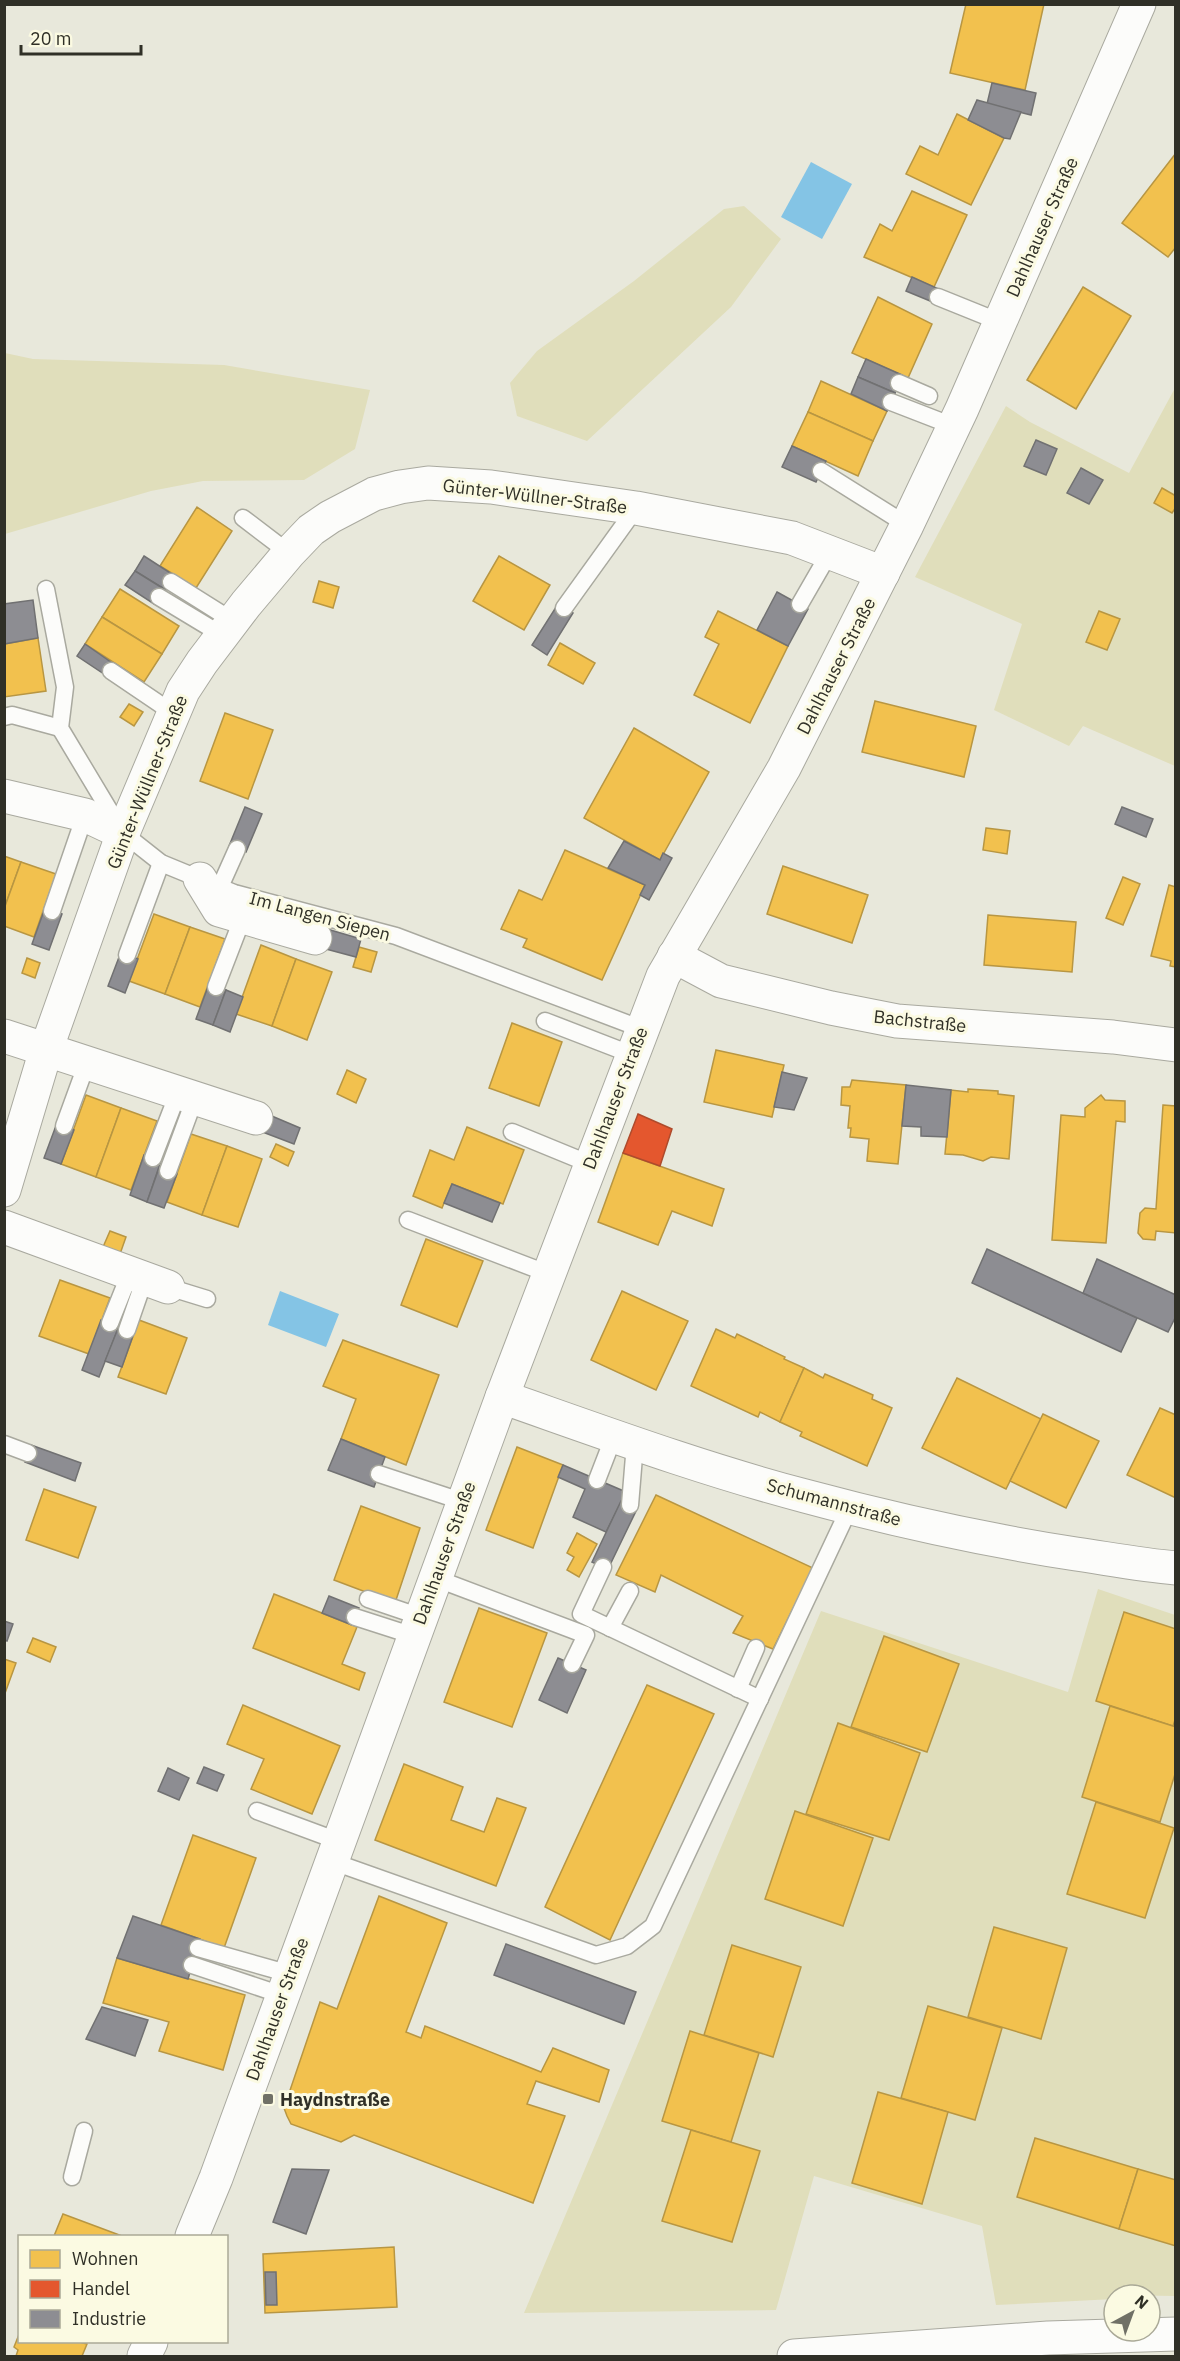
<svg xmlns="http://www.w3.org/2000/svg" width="1180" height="2361" viewBox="0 0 1180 2361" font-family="'IBM Plex Sans',sans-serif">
  <rect width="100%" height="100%" fill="#e8e8db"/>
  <g fill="#e0debb">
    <polygon points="744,206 781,239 731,307 587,441 517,416 510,383 537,351 634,281 724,209"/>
    <polygon points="5,353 33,359 224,365 370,390 355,449 304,480 203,481 151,491 5,534"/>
    <polygon points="1175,388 1175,766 1083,726 1069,746 994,710 1022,624 915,577 1006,406 1030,422 1129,473"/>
    <polygon points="1098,1589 1175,1615 1175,2296 1114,2295 1114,2299 996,2305 982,2226 814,2176 776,2310 524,2313 821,1611 1068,1692"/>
  </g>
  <g fill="#84c4e5">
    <polygon points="811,162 852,184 822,239 781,217"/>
    <polygon points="280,1291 339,1314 326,1347 268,1325"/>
  </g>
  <g fill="#f2c14e" stroke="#b89642" stroke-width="1.5">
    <polygon points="966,4 1044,4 1025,90 950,73"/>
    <polygon points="957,114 1004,138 971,205 906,174 920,146 938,155"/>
    <polygon points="1176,153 1176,247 1168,257 1122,223"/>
    <polygon points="912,191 967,215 934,287 864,257 880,224 892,231"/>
    <polygon points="1083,287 1131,316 1076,409 1027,380"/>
    <polygon points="878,297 932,324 908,378 852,353"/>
    <polygon points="821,381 887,411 873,441 808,412"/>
    <polygon points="808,412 873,441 858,476 792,446"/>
    <polygon points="1162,488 1176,496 1176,507 1172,513 1154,503"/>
    <polygon points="197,507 232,531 196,588 160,566"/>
    <polygon points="499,556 550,585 524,630 473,601"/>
    <polygon points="319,581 339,587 333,608 313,602"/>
    <polygon points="120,589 179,626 162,654 102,617"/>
    <polygon points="718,611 788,646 750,723 694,695 719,644 705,637"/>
    <polygon points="1099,611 1120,619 1107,650 1086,642"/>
    <polygon points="102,617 162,654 144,682 85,644"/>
    <polygon points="38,638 46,691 4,697 4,644"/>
    <polygon points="560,643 595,663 583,684 548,665"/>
    <polygon points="875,701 976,726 964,777 862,752"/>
    <polygon points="129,704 143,712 134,726 120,717"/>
    <polygon points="225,713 273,730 248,799 200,781"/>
    <polygon points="634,728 709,772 660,860 584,818"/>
    <polygon points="986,828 1010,831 1007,854 983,850"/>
    <polygon points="565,850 645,885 602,980 523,947 527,939 501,929 519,890 542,900"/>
    <polygon points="4,856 21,862 4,909"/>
    <polygon points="21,862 56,874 34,937 4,926 4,909"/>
    <polygon points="783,866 868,895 852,943 767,914"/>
    <polygon points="1123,877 1140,884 1123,925 1106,918"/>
    <polygon points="1169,885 1176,887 1176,967 1170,966 1171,961 1151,956"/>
    <polygon points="154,914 190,927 165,994 129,981"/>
    <polygon points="988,915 1076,922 1072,972 984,965"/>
    <polygon points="190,927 225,939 200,1007 165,994"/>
    <polygon points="261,945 296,959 272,1026 236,1014"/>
    <polygon points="359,947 377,952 371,972 353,967"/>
    <polygon points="27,958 40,963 35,978 22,973"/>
    <polygon points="296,959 332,972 307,1040 272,1026"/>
    <polygon points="512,1023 562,1042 539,1106 489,1088"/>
    <polygon points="716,1050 784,1065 772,1117 704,1102"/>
    <polygon points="347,1070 366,1079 356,1103 337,1094"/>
    <polygon points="852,1080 906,1085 898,1164 867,1161 869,1139 850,1137 851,1128 848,1128 850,1106 841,1105 842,1087 850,1087"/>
    <polygon points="968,1089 998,1091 998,1094 1014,1096 1009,1159 991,1157 983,1161 963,1155 945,1154 951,1090 968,1092"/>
    <polygon points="86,1095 121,1108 96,1177 61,1164"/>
    <polygon points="1101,1095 1105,1100 1125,1101 1125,1122 1116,1121 1106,1243 1052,1240 1061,1115 1085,1117 1085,1108"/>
    <polygon points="1163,1105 1176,1106 1176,1233 1156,1231 1155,1240 1143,1239 1138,1233 1140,1213 1145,1208 1156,1209"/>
    <polygon points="121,1108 157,1121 131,1190 96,1177"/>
    <polygon points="467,1127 524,1150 503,1204 452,1184 442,1208 413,1196 430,1150 454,1160"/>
    <polygon points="191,1134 227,1146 202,1215 167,1202"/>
    <polygon points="276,1144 294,1152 288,1166 270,1157"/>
    <polygon points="227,1146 262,1159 238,1227 202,1215"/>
    <polygon points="623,1153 724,1189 712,1226 672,1211 658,1245 598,1222"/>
    <polygon points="110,1231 126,1237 120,1254 103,1247"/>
    <polygon points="426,1239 483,1261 457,1327 401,1305"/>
    <polygon points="60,1280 110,1298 89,1354 39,1336"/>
    <polygon points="622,1291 688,1321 656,1390 591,1360"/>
    <polygon points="139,1320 187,1338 166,1394 118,1377"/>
    <polygon points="716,1329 735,1338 737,1334 785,1357 784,1359 804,1368 780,1422 760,1412 758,1417 691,1386"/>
    <polygon points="343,1340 439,1375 406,1465 341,1439 356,1399 323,1386"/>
    <polygon points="804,1368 823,1378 825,1374 873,1395 872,1399 892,1408 867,1466 800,1436 802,1432 780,1422"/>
    <polygon points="957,1378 1041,1419 1006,1489 922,1448"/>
    <polygon points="1160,1408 1176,1415 1176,1498 1127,1475"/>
    <polygon points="1043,1414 1099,1441 1066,1508 1010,1481"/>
    <polygon points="517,1447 563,1465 533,1548 486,1530"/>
    <polygon points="44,1489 96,1507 78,1558 26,1540"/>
    <polygon points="656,1495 813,1568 773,1649 733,1633 743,1616 661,1575 655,1592 616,1575"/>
    <polygon points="361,1506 420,1528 395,1603 334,1580"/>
    <polygon points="577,1533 597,1544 579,1577 567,1570 574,1557 567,1553"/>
    <polygon points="274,1594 357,1627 342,1664 365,1673 359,1690 253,1648"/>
    <polygon points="479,1608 547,1633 512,1727 444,1702"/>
    <polygon points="1124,1612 1176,1629 1176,1717 1173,1726 1096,1701"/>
    <polygon points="884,1636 959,1664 927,1752 851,1727"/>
    <polygon points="33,1638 56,1647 50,1662 27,1652"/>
    <polygon points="4,1659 16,1663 4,1696"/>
    <polygon points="647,1685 714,1714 610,1940 545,1907"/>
    <polygon points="243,1705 340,1746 312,1814 251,1789 264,1759 227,1744"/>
    <polygon points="1110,1706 1176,1727 1176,1771 1160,1822 1082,1797"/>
    <polygon points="838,1723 920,1753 889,1840 806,1814"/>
    <polygon points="404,1764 463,1787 451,1820 484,1832 497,1798 526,1808 496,1886 375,1840"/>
    <polygon points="1096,1802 1174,1828 1145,1918 1067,1894"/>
    <polygon points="795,1811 873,1838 843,1926 765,1899"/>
    <polygon points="193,1835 256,1858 224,1948 161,1925"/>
    <polygon points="379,1896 447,1923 406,2032 421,2038 425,2026 541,2072 553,2048 609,2070 599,2102 536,2081 527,2104 565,2116 533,2203 354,2135 341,2142 291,2124 287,2116 284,2108 320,2002 337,2009"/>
    <polygon points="994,1927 1067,1948 1041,2039 968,2017"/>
    <polygon points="732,1945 801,1967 773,2057 704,2035"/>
    <polygon points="117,1958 245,1995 223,2070 159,2051 169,2022 103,2003"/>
    <polygon points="928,2006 1002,2028 975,2120 901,2098"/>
    <polygon points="690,2031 759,2053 731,2142 662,2121"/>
    <polygon points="878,2092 948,2112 922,2204 852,2183"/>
    <polygon points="691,2130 760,2151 732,2242 662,2221"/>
    <polygon points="1035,2138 1138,2169 1119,2229 1017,2197"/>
    <polygon points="1138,2169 1176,2180 1176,2246 1119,2229"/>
    <polygon points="63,2214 122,2236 54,2236"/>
    <polygon points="394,2247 397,2307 265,2313 263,2254"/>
    <polygon points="20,2332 20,2342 79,2342 87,2344 82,2356 16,2356 18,2350 14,2347"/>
  </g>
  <polygon fill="#e4572e" stroke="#ae4b2c" stroke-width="1.5" points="638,1114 672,1129 660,1166 623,1153"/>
  <g fill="#8d8d92" stroke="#717172" stroke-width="1.5">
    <polygon points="992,83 1036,93 1031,115 987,104"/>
    <polygon points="977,100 1021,112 1010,139 1004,138 968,120"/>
    <polygon points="912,277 941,290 935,303 906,291"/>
    <polygon points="866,359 902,375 895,393 858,377"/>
    <polygon points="858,377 895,393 887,411 851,394"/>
    <polygon points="1036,440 1057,449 1046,475 1024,466"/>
    <polygon points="792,446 826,461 816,482 782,467"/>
    <polygon points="1081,468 1103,480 1089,504 1067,493"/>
    <polygon points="144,556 175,576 166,590 135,571"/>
    <polygon points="135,571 164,589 154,604 125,585"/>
    <polygon points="777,592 808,609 788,646 757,630"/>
    <polygon points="33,600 38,638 4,644 4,604"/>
    <polygon points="558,604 573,613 547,655 532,645"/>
    <polygon points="85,644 115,665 107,676 77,656"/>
    <polygon points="245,807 262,814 246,852 229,846"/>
    <polygon points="1122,807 1153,819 1146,837 1115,824"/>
    <polygon points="624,841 660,860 663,853 672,858 649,900 640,895 645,885 608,868"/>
    <polygon points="45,908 62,914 49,950 32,944"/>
    <polygon points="327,929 361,939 356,957 322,948"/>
    <polygon points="121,952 138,959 125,993 108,986"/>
    <polygon points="209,984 226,990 213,1025 196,1019"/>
    <polygon points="226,990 243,997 230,1032 213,1025"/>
    <polygon points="782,1072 807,1078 794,1110 774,1107"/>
    <polygon points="906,1085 951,1090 947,1137 921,1136 921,1127 902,1126"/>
    <polygon points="267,1114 300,1128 294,1144 260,1131"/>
    <polygon points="57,1123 74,1130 61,1164 44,1158"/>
    <polygon points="144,1155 161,1161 147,1202 130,1195"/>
    <polygon points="159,1168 177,1174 164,1208 147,1202"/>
    <polygon points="452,1184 500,1203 492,1222 444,1203"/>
    <polygon points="987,1249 1137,1318 1121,1352 972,1283"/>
    <polygon points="1097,1259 1176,1295 1176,1316 1168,1332 1083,1293"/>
    <polygon points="101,1320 119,1326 99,1377 82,1370"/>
    <polygon points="119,1326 134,1333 122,1367 105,1361"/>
    <polygon points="341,1439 385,1457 374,1487 328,1470"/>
    <polygon points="31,1445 81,1463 75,1481 25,1462"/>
    <polygon points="563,1465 626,1492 606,1532 573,1517 585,1489 558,1477"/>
    <polygon points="621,1501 637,1509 608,1569 592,1562"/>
    <polygon points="329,1596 359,1608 352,1625 322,1613"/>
    <polygon points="4,1621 13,1624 7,1641 4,1640"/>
    <polygon points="558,1658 586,1670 567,1713 539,1700"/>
    <polygon points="204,1767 224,1775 217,1791 197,1783"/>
    <polygon points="168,1768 189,1778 179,1800 158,1791"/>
    <polygon points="133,1916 200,1939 188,1979 117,1958"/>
    <polygon points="506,1944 636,1992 624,2024 494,1975"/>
    <polygon points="102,2007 148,2020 135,2056 86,2039"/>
    <polygon points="292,2169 329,2170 306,2234 273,2222"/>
    <polygon points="265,2272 276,2272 277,2305 266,2305"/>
  </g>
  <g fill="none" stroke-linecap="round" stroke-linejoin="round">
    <g stroke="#a9a99f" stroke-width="19">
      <g id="lane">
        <polyline points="938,297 1000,322"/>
        <polyline points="899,383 929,396"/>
        <polyline points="891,402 953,426"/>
        <polyline points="821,471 907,525"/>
        <polyline points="243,518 289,553"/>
        <polyline points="171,582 233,621"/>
        <polyline points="46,589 65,687 60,728 123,833 161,863 234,893 396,936 642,1029"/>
        <polyline points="159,597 222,635"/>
        <polyline points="800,604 830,552"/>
        <polyline points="564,608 636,508"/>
        <polyline points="111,671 173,713"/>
        <polyline points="4,717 12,715 60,728"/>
        <polyline points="220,887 237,849"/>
        <polyline points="52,911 85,815"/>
        <polyline points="127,955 161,863"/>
        <polyline points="216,987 243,917"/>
        <polyline points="545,1021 633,1055"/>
        <polyline points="64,1126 87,1063"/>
        <polyline points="512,1132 590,1164"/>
        <polyline points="153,1158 178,1093"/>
        <polyline points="168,1171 195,1098"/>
        <polyline points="408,1220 549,1274"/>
        <polyline points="168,1287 207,1299"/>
        <polyline points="110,1323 130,1273"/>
        <polyline points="127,1330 145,1278"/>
        <polyline points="4,1444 28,1453"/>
        <polyline points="379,1474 464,1502"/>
        <polyline points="597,1480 614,1436"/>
        <polyline points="630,1505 635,1444"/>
        <polyline points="603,1567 581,1614 760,1699"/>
        <polyline points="435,1578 586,1635 572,1664"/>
        <polyline points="368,1599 421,1617"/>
        <polyline points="355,1617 414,1636"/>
        <polyline points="610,1628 630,1591"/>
        <polyline points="738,1689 756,1648"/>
        <polyline points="257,1811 338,1841"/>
        <polyline points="331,1861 596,1955 627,1946 653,1926 850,1507"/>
        <polyline points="198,1948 290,1974"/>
        <polyline points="192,1965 282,1995"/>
        <polyline points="72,2177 84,2131"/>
      </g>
    </g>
    <g stroke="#a9a99f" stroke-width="35">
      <g id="street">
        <polyline points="4,796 85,815 123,833"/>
        <polyline points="200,879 219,910 315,938"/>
        <polyline points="674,956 721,981 831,1008 897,1021 1113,1037 1176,1045"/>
        <polyline points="4,1036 256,1118"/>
        <polyline points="4,1190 46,1050 123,833 183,691 202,662 246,604 289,553 311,530 330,517 374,494 400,487 428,483 491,487 636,508 792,538 883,573"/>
        <polyline points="4,1227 168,1287"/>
        <path d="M502,1397C602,1432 702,1469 805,1496C894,1520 985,1540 1076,1554C1110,1559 1142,1565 1176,1568"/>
        <polyline points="192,2236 216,2178 502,1397 663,976 784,768 907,525 962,409 1139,4"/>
        <polyline points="144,2356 151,2342"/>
        <polyline points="794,2356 1048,2338 1176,2334"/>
      </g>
    </g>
    <use href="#lane" stroke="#fcfcfa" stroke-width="16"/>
    <use href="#street" stroke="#fcfcfa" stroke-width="33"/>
  </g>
  <rect fill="#707066" stroke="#fbfae2" stroke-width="2" x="262" y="2093" width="12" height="12" rx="3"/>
  <g text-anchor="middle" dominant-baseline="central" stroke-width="6" stroke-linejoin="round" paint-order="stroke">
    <g font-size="18" fill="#303027" stroke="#fbfae2">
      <text transform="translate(1042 227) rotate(-66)">Dahlhauser Straße</text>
      <text transform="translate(535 496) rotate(7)">Günter-Wüllner-Straße</text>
      <text transform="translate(836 666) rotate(-63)">Dahlhauser Straße</text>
      <text transform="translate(147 782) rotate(-68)">Günter-Wüllner-Straße</text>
      <text transform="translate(320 916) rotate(15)">Im Langen Siepen</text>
      <text transform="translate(920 1021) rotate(6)">Bachstraße</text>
      <text transform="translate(615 1098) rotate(-69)">Dahlhauser Straße</text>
      <text transform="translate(834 1502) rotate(15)">Schumannstraße</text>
      <text transform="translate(444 1553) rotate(-70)">Dahlhauser Straße</text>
      <text transform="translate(277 2009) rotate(-70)">Dahlhauser Straße</text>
    </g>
    <g font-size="18" font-weight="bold" fill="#303027" stroke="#fbfae2" text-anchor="start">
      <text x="280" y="2099">Haydnstraße</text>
    </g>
  </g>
  <rect width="1180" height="2361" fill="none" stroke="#303027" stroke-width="12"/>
  <rect x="18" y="2235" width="210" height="108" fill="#fbfae2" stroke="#aaa997" stroke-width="1.5"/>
  <rect x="30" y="2250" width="30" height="18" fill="#f2c14e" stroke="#aaa997" stroke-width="1.5"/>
  <text x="72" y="2265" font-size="18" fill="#303027">Wohnen</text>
  <rect x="30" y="2280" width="30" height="18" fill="#e4572e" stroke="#aaa997" stroke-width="1.5"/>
  <text x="72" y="2295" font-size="18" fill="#303027">Handel</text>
  <rect x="30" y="2310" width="30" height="18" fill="#8d8d92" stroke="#aaa997" stroke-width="1.5"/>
  <text x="72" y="2325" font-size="18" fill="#303027">Industrie</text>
  <g transform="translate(1132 2313) rotate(41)"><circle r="28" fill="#fbfae2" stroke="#aaa997" stroke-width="1.5"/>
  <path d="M0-4.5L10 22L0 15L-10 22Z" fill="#707066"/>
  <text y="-9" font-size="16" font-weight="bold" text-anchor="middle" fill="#303027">N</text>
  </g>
  <path d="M21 45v9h120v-9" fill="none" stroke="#303027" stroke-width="3"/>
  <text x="30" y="45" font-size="18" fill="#303027" stroke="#fbfae2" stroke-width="4.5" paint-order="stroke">20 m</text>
</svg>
